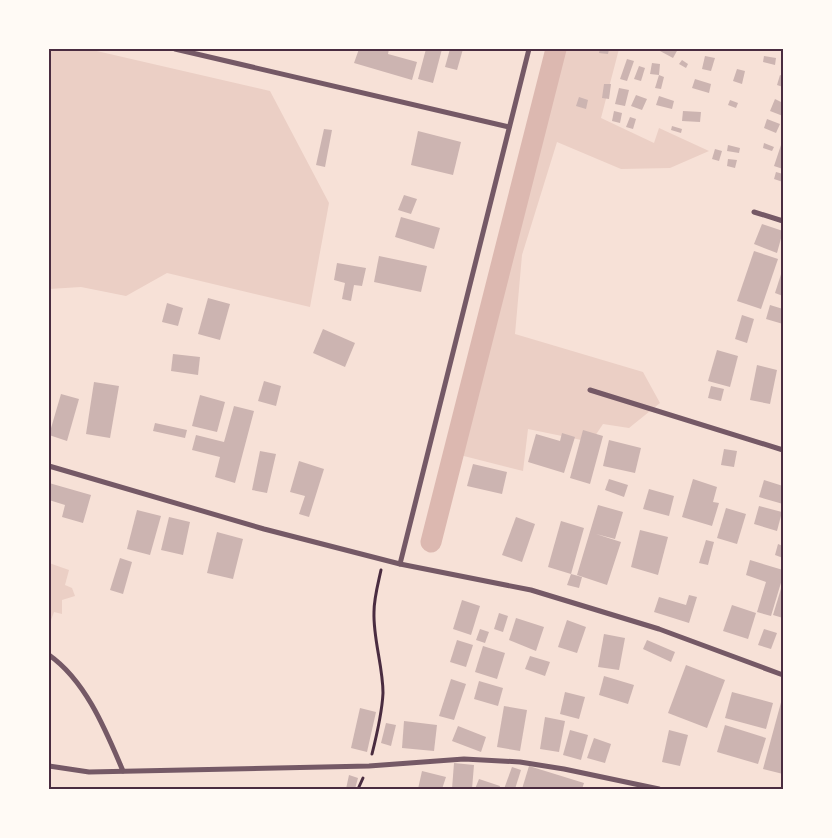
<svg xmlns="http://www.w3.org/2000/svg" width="832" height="838" viewBox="0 0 832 838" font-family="'DM Sans',sans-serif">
  <rect width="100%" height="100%" fill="#f7e1d7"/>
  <g fill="#ebcfc5">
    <polygon points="49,49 88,49 270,91 329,203 310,307 167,273 126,296 81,287 49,289"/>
    <polygon points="554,49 619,49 601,118 654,143 659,128 709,151 670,168 621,169 557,142 522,255 515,334 643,372 660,403 629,428 603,424 591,442 528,429 523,471 452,453"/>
    <polygon points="49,563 69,570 65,585 72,588 75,596 62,600 62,614 54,612 50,623"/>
  </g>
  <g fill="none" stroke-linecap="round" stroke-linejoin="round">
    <polyline stroke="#dcb8b0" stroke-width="21" points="431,542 556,49"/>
  </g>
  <g fill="#ccb4b1">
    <polygon points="359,49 389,49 388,54 417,62 412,80 354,63"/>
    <polygon points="426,49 442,49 433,83 418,79"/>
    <polygon points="450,49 463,49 457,70 445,67"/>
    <polygon points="600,49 609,49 608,54 599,53"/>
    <polygon points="661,49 678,49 673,58 660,51"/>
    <polygon points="705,56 715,58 711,71 702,69"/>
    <polygon points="764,56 776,58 775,65 763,62"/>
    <polygon points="627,59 634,61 627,81 620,79"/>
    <polygon points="682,60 688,64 686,68 679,64"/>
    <polygon points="652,63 660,64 659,75 650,74"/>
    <polygon points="639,66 645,68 641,81 634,79"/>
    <polygon points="737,69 745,71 742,84 733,81"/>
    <polygon points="659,75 664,77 661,89 655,88"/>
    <polygon points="780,75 783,76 783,87 777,85"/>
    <polygon points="695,79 711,84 709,93 692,88"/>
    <polygon points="604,84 611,84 609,99 602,98"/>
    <polygon points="619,88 629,90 625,106 615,104"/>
    <polygon points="636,95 647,99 642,110 631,106"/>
    <polygon points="659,96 674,101 672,109 656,105"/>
    <polygon points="579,97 588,100 586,109 576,106"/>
    <polygon points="775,99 783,103 783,116 770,111"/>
    <polygon points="730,100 738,103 736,108 728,105"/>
    <polygon points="614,111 622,113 620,123 612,121"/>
    <polygon points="683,111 701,112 700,122 682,121"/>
    <polygon points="630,117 636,119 633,129 626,127"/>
    <polygon points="767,119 780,124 776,133 764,128"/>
    <polygon points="672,126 682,129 681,133 671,130"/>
    <polygon points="324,129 332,130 325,167 316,165"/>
    <polygon points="418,131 461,142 453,175 411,165"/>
    <polygon points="783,139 783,169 774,166"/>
    <polygon points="764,143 774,147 772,151 763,148"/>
    <polygon points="728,145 740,148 739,153 727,151"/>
    <polygon points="715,149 722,151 719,161 712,159"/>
    <polygon points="728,159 737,160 735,168 727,166"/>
    <polygon points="776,172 783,174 783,182 774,179"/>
    <polygon points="404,195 417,199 411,214 398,210"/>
    <polygon points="401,217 440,228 434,249 395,237"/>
    <polygon points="762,224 783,231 777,253 754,244"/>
    <polygon points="754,251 778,259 761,309 737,301"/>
    <polygon points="379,256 427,266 421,292 374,282"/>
    <polygon points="337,263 366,268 362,286 354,285 351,301 342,299 345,283 334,280"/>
    <polygon points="783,268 783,296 775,293"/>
    <polygon points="208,298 230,304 220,340 198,334"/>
    <polygon points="167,303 183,308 178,326 162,322"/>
    <polygon points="770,305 783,309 783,324 766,319"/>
    <polygon points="742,315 754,319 747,343 735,339"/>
    <polygon points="323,329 355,343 345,367 313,353"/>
    <polygon points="717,350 738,356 730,387 708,381"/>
    <polygon points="173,354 200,357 198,375 171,371"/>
    <polygon points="757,365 777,370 770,404 750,400"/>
    <polygon points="264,381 281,386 276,406 258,401"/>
    <polygon points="94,382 119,386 110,438 86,434"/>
    <polygon points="711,386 724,389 721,401 708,398"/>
    <polygon points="61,394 79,399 67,441 49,435"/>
    <polygon points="200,395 225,402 217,432 192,426"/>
    <polygon points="234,406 254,411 235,483 215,477 220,457 192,450 196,435 224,442"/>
    <polygon points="155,423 187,430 185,438 153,431"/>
    <polygon points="583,430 603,436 590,484 570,478"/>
    <polygon points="562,433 575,437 564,473 528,462 536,434 560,441"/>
    <polygon points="609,440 641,448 635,473 603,466"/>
    <polygon points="724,449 737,451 734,467 721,465"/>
    <polygon points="260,451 276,454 267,493 252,490"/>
    <polygon points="299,461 324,469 309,517 299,514 305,496 290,492"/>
    <polygon points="473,464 507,472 502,494 467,486"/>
    <polygon points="609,479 628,485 624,497 605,490"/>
    <polygon points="693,479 717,487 713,502 719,503 712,526 682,517"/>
    <polygon points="764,480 783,486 783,504 759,497"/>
    <polygon points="49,483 91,495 83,523 62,517 65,505 49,500"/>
    <polygon points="649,489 674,496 669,516 643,509"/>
    <polygon points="598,505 623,512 615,539 596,534 621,542 607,585 577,575"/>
    <polygon points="759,506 782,512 777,531 754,524"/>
    <polygon points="726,508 746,514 737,544 717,538"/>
    <polygon points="137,510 161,516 150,555 127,549"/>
    <polygon points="169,517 190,522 183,555 161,550"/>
    <polygon points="516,517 535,524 522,562 502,555"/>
    <polygon points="561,521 584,528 571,574 548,567"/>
    <polygon points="640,530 668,537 658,575 631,567"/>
    <polygon points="217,532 243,539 233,579 207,573"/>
    <polygon points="706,540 714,542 708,565 699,563"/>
    <polygon points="778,544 783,546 783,558 775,555"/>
    <polygon points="120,558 132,562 123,594 110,590"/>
    <polygon points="750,560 783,570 783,576 771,616 757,612 766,582 746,575"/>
    <polygon points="571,574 582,577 579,588 567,585"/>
    <polygon points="783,582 783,618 773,615"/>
    <polygon points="689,595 697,597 689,623 654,612 659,597 686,605"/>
    <polygon points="462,600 480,606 471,635 453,629"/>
    <polygon points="732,605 756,613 748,639 723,631"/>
    <polygon points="499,613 508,616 503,632 494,629"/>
    <polygon points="516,618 544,627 536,651 509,640"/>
    <polygon points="567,620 586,627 577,653 558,647"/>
    <polygon points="480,629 489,632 485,643 476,640"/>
    <polygon points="764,629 777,633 771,649 758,645"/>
    <polygon points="604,634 625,638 619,670 598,667"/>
    <polygon points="457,640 473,645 466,667 450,662"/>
    <polygon points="647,640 675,652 671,662 643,649"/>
    <polygon points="483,646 505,653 497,679 475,672"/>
    <polygon points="530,656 550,662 545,676 525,669"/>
    <polygon points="686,665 725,680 707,728 668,713"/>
    <polygon points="604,676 634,685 628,704 599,695"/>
    <polygon points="451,679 466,684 454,720 439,716"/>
    <polygon points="479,681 503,688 498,706 474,699"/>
    <polygon points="565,692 585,697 579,719 560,714"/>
    <polygon points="732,692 773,703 766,729 725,718"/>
    <polygon points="783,695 783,774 763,769"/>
    <polygon points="504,706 527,710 520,751 497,747"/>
    <polygon points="360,708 376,712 367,752 351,748"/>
    <polygon points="545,717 565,721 559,752 540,749"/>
    <polygon points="404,721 437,725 434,751 402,748"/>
    <polygon points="386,723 396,725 391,746 381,743"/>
    <polygon points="725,725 766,738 758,764 717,752"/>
    <polygon points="458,726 486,737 481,752 452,741"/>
    <polygon points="570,730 588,735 581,760 563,755"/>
    <polygon points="669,730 688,735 680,766 662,762"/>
    <polygon points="594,738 611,744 605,763 587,758"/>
    <polygon points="454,763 474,765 472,789 452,789"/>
    <polygon points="529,766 584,783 582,789 522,789"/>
    <polygon points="512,767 521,770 515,789 504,789"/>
    <polygon points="422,771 446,777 442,789 418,789"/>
    <polygon points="349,775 358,778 355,789 346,789"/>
    <polygon points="479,779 500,786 499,789 475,789"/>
  </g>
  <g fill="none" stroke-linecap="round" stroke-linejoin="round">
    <g stroke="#4a2c40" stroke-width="3">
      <path d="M372,754C377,734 382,714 383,693C383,666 373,639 374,612C374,598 378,584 381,570"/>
      <polyline points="358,789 363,778"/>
    </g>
    <g stroke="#755966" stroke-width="5">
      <polyline points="175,49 509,127"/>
      <polyline points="754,212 783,221"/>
      <polyline points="590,390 783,450"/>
      <polyline points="49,466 264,529 400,564 531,590 659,629 783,675"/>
      <polyline points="400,564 529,49"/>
      <path d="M49,655C86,681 106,731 123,771"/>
      <polyline points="49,766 89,772 369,766 464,759 520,762 564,769 659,789"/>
    </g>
  </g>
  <rect width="832" height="838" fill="none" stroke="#fffaf5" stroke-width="100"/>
  <rect x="50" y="50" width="732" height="738" fill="none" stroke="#4a2c40" stroke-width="2"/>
</svg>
